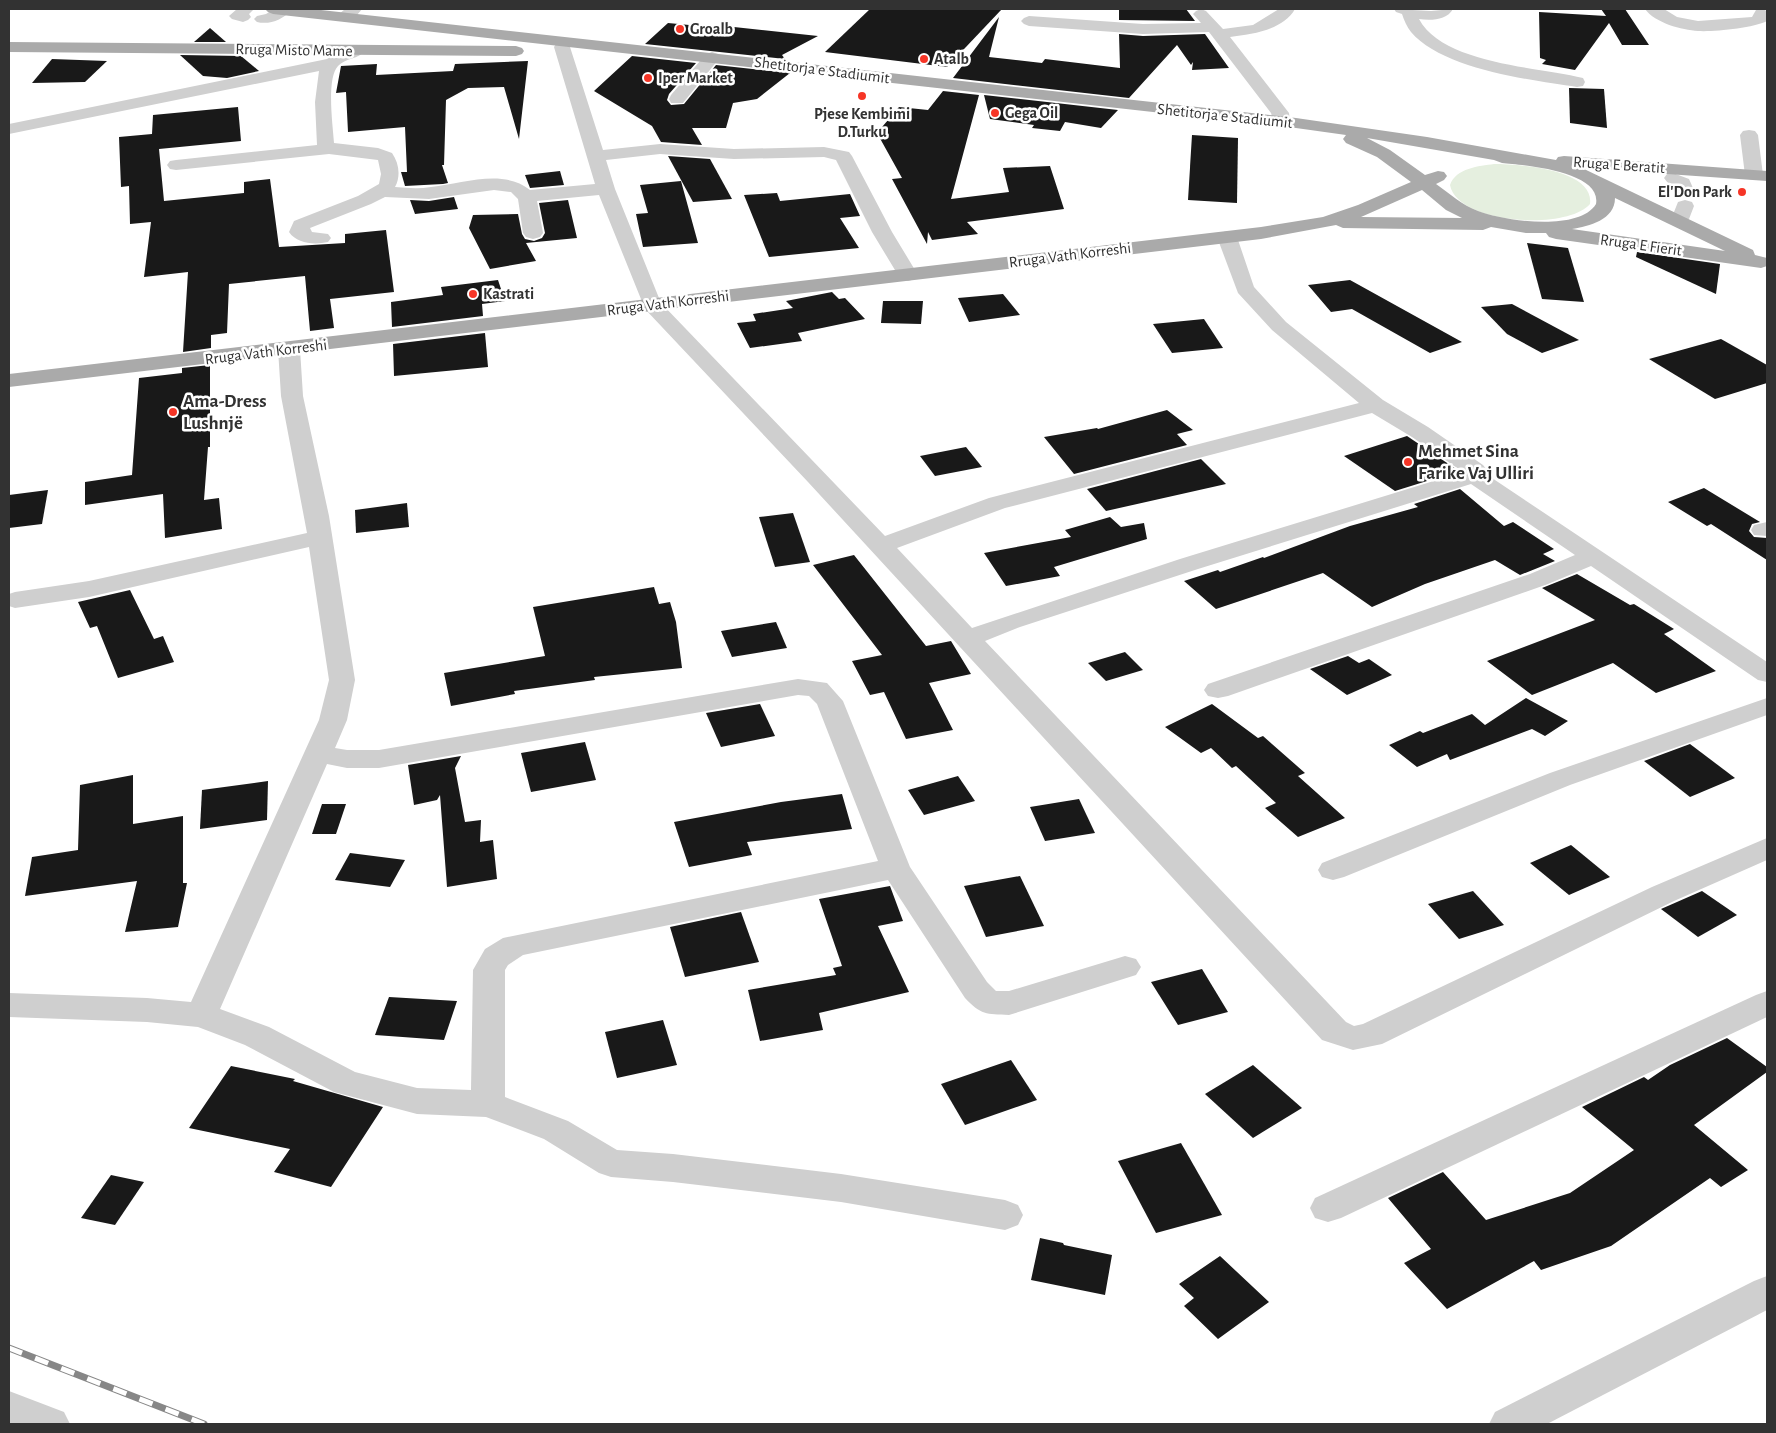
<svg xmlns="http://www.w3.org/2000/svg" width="1776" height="1433" viewBox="0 0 1776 1433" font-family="'Alegreya Sans',sans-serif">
  <rect width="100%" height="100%" fill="#fff"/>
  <path fill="#e5efdf" d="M1494,164C1517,164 1595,169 1590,204C1567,231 1457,224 1450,185C1456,168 1479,166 1494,164Z"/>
  <g fill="#191919">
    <polygon points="870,9 1002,9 947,67 825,52"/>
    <polygon points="1119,9 1186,9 1195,21 1119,20"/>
    <polygon points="1601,9 1625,9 1649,45 1622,45 1609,23 1575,70 1542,64 1546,60 1540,58 1539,12 1606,16"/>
    <polygon points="999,17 989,57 1042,63 1045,59 1120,68 1119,34 1143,36 1205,34 1229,68 1192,70 1193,62 1191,65 1177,45 1129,98 953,78"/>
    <polygon points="668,23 732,29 734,27 818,36 782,55 785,59 645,44"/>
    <polygon points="210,28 226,42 194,42"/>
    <polygon points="180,55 241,56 259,71 227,78 203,76"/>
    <polygon points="632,56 696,63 669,94 667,100 671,105 684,104 716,65 790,73 757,99 733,103 726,128 692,128 702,145 661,142 652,126 594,91"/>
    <polygon points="52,59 107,61 85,82 32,83"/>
    <polygon points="528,61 519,139 504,87 468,88 446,100 444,165 442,165 448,183 443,184 405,186 401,172 407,172 405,127 348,132 346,92 336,93 341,66 377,64 376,75 453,71 455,64"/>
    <polygon points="1569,88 1604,89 1607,128 1570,123"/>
    <polygon points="943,91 979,95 951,199 1009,192 1003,168 1050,166 1064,209 967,222 978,234 932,240 928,232 927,244 892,179 902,178 877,133 899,107 928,110"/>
    <polygon points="984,95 1118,110 1101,128 1065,122 1060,131 1032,128 1034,125 990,119"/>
    <polygon points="238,107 241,141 159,149 164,201 244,193 244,182 270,179 279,247 345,243 345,234 386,230 394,292 330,299 334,328 310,331 305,276 229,284 227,333 211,335 211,348 183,352 188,272 144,277 151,222 130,224 129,186 121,187 119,137 152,134 153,115"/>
    <polygon points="1192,135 1238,138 1237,203 1188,200"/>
    <polygon points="668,156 710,159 732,199 693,202"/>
    <polygon points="560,171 564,185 530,188 525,175"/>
    <polygon points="681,181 698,243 643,247 636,214 648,213 640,185"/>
    <polygon points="777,193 780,201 850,194 860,216 840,218 859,248 769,257 744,195"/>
    <polygon points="454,197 458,209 415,214 410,200 429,201"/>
    <polygon points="568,200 577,238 526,243 536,261 490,269 469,228 473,215 518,214 522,234 525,239 534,241 542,238 545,233 539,203"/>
    <polygon points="1527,243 1568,248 1584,302 1542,299"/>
    <polygon points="1637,252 1720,264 1716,294 1636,257"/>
    <polygon points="498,280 505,301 482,304 483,316 392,327 391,302 443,295 441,287"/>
    <polygon points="1350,280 1462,342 1430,353 1352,309 1331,312 1308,285"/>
    <polygon points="832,292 839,299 845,298 865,319 798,333 802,341 750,348 737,323 756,321 753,314 793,308 786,301"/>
    <polygon points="1003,294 1020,315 969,322 958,298"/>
    <polygon points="883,301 923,301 921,324 881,323"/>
    <polygon points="1512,304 1579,340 1542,353 1507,334 1481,307"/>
    <polygon points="1204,319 1223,348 1172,353 1153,324"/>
    <polygon points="485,333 488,367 394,376 393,344"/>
    <polygon points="1721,339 1767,365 1767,383 1715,399 1649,359"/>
    <polygon points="210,365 210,447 208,447 204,500 219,498 222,529 165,538 163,494 85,505 85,482 132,475 139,378 182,373 182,368"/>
    <polygon points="1167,410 1193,430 1177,434 1187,445 1074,474 1044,437 1097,428 1098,429"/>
    <polygon points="1407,436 1459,471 1395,491 1344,456"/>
    <polygon points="966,447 982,467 935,476 920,456"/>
    <polygon points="1201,459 1226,484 1106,511 1087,489"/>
    <polygon points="1704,488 1760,522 1752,524 1749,531 1754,537 1767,538 1767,560 1711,524 1707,526 1668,502"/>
    <polygon points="1460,489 1504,526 1513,522 1554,549 1543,554 1555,561 1520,575 1495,560 1425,584 1372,607 1323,573 1216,609 1184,581 1218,570 1220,572 1263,557 1264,558 1350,526 1418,507 1414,504"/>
    <polygon points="48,490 42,524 9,528 9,495"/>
    <polygon points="407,503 409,527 356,533 355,510"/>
    <polygon points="793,513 810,562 775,567 759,517"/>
    <polygon points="1110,517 1121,527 1144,523 1147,539 1054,567 1060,576 1006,586 984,553 1071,537 1065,530"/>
    <polygon points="854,555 926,646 951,641 971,674 929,683 953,730 906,739 884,692 870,695 852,661 882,655 813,565"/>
    <polygon points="1577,574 1630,605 1634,604 1674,629 1664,634 1716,671 1656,693 1613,663 1532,695 1487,661 1595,620 1542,588"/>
    <polygon points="654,587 659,604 670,602 676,622 682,668 594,677 595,680 514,691 515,694 451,706 444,673 545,656 533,607"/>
    <polygon points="130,590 154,639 163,636 174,662 118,678 97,626 90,628 78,602"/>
    <polygon points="776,622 787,648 732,657 721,631"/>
    <polygon points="1125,652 1143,670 1106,681 1088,663"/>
    <polygon points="1348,656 1359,663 1369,659 1392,675 1347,695 1310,669"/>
    <polygon points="1526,698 1568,721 1545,736 1532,729 1450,760 1447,754 1417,767 1389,745 1420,731 1423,733 1472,714 1485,725"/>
    <polygon points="760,704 775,736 721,747 706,713"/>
    <polygon points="1212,704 1258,738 1263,736 1305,773 1298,776 1345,818 1298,837 1265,808 1276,803 1236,766 1232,768 1211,748 1201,753 1165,727"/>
    <polygon points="585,742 596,780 531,792 521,753"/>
    <polygon points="1690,744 1735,778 1690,797 1644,761"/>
    <polygon points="461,756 455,768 465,822 481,820 480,842 493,840 497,879 447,887 440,795 437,800 414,805 408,765"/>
    <polygon points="133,775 133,824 183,816 183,883 187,883 178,927 125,932 137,881 25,896 32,857 78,850 80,785"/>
    <polygon points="958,776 975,801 924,815 908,790"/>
    <polygon points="268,781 267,820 200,829 202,790"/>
    <polygon points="842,794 852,829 747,842 752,855 689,867 674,822 781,802"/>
    <polygon points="1079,799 1095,833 1045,841 1030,807"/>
    <polygon points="322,804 346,804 336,834 312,834"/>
    <polygon points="1571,845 1610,877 1569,895 1530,863"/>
    <polygon points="350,853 405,860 390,887 335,880"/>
    <polygon points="1020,876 1044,926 986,937 964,886"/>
    <polygon points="890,886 903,921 878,926 909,992 819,1013 823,1030 760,1041 748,990 836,975 833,968 842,966 819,899"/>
    <polygon points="1473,891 1504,925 1459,939 1428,904"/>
    <polygon points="1702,891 1737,915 1698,937 1661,909"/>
    <polygon points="741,912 759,962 685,977 670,927"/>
    <polygon points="1202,969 1228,1012 1178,1025 1151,982"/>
    <polygon points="389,997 457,1001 444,1040 375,1035"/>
    <polygon points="663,1020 677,1065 617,1078 605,1032"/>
    <polygon points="1727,1038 1767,1067 1767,1072 1694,1125 1748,1170 1721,1187 1710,1178 1611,1246 1541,1270 1534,1261 1447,1309 1404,1263 1431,1249 1388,1198 1443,1172 1486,1220 1570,1193 1634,1150 1582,1107 1644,1077 1648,1080 1670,1065"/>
    <polygon points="1011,1060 1037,1100 965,1125 941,1084"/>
    <polygon points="1253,1065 1302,1108 1253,1138 1205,1094"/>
    <polygon points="231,1066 295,1079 293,1081 383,1107 331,1187 274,1172 290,1149 189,1128"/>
    <polygon points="1181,1143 1222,1215 1156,1233 1118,1161"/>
    <polygon points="111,1175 144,1182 115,1225 81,1218"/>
    <polygon points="1040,1238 1063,1243 1064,1245 1112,1255 1105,1295 1031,1280"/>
    <polygon points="1220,1256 1269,1302 1218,1339 1184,1306 1194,1298 1179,1284"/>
  </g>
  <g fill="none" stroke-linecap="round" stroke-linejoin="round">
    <g fill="#cfcfcf" fill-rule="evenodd">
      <polygon points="237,9 254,9 249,14 251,17 248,20 243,22 232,19 229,16"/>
      <path d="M274,9L291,10C283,20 269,25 257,22L254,19L257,16L266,14Z"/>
      <path d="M345,9H362C356,17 349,22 340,19L337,16Z"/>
      <path d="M1201,9L1206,11L1223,29L1253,25L1279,9H1295C1283,30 1253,34 1230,37L1289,113L1290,122L1287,126L1281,127L1275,126L1271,113L1209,32L1143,34L1029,26L1024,24L1021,21L1024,18L1029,16L1143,24L1201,23L1193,14L1196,11Z"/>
      <path d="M1394,9L1431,11L1453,9C1447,20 1431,21 1419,19C1443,64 1538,67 1583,78L1585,82L1583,86L1577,87C1530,80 1442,69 1411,32C1407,27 1404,20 1402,14L1396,12Z"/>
      <path d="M1645,9H1664L1677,17L1698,21L1752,17L1756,10L1762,9L1767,11V21C1753,28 1714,32 1698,31C1682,30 1655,23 1645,9Z"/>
      <path d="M562,42L568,44L570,47L603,150L660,144L734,149L824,147L849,152L852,156L892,232L918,275L915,279L908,281L901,279L898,275L872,232L836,160L824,157L734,159L660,154L606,160L615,189L661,303L885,536L989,498L1359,403L1272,330L1238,293L1217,237L1220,233L1227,231L1234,233L1237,237L1254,287L1286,322L1383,400L1428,427L1483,465L1487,470L1486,474L1767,662V682L1758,680L1591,566L1548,584L1228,696L1218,698L1208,696L1204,690L1208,684L1530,574L1575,555L1471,484L1198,569L1020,627L985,641L1346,1022L1354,1026L1363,1024L1652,887L1767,838V860L1674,901L1382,1044L1353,1050L1322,1040L808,482L645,309L599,195L537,201L543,233L540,237L533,239L526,237L523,233L518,199L511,192L494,190L429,199L385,197L371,204L310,228L312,232L328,234L331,238L328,242C315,245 297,244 289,232L294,221L358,196L379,184L381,174L378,160L329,154L176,170L170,169L167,165L170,161L176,160L317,145L315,102L319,71L9,134V124L327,59C336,52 351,45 363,48L365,51C359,59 345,58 338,66C326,79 333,126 334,143L378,148L392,153C399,163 401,176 395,187C407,188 419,189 431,187C462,184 503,168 530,190L595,184L554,47L556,44ZM1372,413L1412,437L1463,472L1180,559L972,628L897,548L1005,508Z"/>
      <polygon points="712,52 718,54 720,57 718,60 683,103 671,103 669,99 671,95 706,54"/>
      <polygon points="1749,130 1755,131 1758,135 1763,175 1760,179 1754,180 1748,179 1745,175 1740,135 1743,131"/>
      <path d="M1673,173L1689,179L1693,188L1691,192L1684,194L1677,192C1673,186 1668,184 1664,178L1667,174Z"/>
      <polygon points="1685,200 1692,202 1694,206 1689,219 1674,224 1667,222 1665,218 1667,214 1674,212 1678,202"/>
      <path d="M289,343L296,345L300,349L303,396L329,516L355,680L347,720L335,748L347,750H379L798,679L827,683L843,701L910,867L987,982L996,991H1009L1125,956L1136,959L1141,967L1136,975L1009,1015C986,1014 981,1015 965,998L888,880L523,955L508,965L505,970V1097L568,1121L617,1150L673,1154L841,1174L1005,1200L1018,1205L1023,1215L1018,1225L1005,1230L841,1202L673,1182L611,1177L599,1173L544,1139L486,1117L417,1114L334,1092L245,1045L198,1027L147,1022L9,1017V993L147,998L191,1002L319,720L329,680L309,547L89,597L15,608L9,606V594L15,592L89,581L307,533L281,396L278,349L282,345ZM798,695L809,696L817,704L878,861L503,938L485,949L473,970L471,1090L417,1088L355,1072L269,1027L220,1009L327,764L347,768H379Z"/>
      <polygon points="1767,522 1767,536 1754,535 1751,530 1754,525"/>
      <polygon points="1767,698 1767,715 1570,785 1344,877 1333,880 1322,877 1318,870 1322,863 1550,773"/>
      <polygon points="1767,991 1767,1017 1341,1218 1328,1222 1315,1218 1310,1208 1315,1198 1756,995"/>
      <polygon points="1767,1276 1767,1310 1547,1424 1489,1424 1495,1412 1754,1281"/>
      <polygon points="9,1391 64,1412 70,1424 9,1424"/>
    </g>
    <g fill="#aaa" fill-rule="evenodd">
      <path d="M265,9H312L1296,118L1427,137L1556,160L1558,157L1564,156L1767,171V181L1582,168L1753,250L1755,255L1767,258V266L1761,268L1556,239L1549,237L1546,233H1526L1491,227L1483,230L1343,228L1336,225L1261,239L9,387V374L1261,227L1323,217L1358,205L1411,182L1377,157L1346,143L1343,139L1346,135L1296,128L273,14L268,12ZM1367,138L1494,160L1502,163C1523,165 1602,171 1596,204C1579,232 1504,221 1478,211C1462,205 1450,194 1436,184L1444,180L1447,176L1444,172L1438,171L1425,175L1390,150ZM1422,190L1446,210L1462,218L1361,217ZM1615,198L1725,251L1572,229C1589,226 1615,220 1615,198Z"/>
      <polygon points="9,42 516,46 522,48 524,51 522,54 516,56 9,52"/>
    </g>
    <g stroke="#878787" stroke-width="7">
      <polyline id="rail" points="9,1348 204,1424"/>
    </g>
    <use href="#rail" stroke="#fff" stroke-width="5" stroke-dasharray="14" stroke-linecap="butt"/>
  </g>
  <g fill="#f63526" stroke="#fff" stroke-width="2">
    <circle cx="680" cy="29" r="5"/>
    <circle cx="924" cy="59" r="5"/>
    <circle cx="648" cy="78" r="5"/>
    <circle cx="862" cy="96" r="5"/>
    <circle cx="995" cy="113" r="5"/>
    <circle cx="1742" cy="192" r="5"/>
    <circle cx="473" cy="294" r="5"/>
    <circle cx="173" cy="412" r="5"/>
    <circle cx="1408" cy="462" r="5"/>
  </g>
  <g text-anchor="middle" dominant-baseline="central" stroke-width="5" stroke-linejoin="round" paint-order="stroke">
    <g font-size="16" font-weight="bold" fill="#323232" stroke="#fff" text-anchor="start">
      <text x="690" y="29">Groalb</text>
      <text x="934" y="59">Atalb</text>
      <text x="658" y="78">Iper Market</text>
      <text x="1005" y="113">Gega Oil</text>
      <text x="862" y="114" text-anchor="middle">Pjese Kembimi<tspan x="862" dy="18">D.Turku</tspan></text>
      <text x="1732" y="192" text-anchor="end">El'Don Park</text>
      <text x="483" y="294">Kastrati</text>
    </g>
    <g font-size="16" fill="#323232" stroke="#fff">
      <text transform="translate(294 50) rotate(1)">Rruga Misto Mame</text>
      <text transform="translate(822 70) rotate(7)">Shetitorja e Stadiumit</text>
      <text transform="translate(1225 116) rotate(6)">Shetitorja e Stadiumit</text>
      <text transform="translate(1619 165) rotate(4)">Rruga E Beratit</text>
      <text transform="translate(1641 245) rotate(8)">Rruga E Fierit</text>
      <text transform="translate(1070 255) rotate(-7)">Rruga Vath Korreshi</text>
      <text transform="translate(668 303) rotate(-7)">Rruga Vath Korreshi</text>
      <text transform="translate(266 352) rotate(-7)">Rruga Vath Korreshi</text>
    </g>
    <g font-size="19" font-weight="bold" fill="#323232" stroke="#fff" text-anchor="start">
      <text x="183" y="401">Ama-Dress<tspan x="183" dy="22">Lushnjë</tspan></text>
      <text x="1418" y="451">Mehmet Sina<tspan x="1418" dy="22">Farike Vaj Ulliri</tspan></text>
    </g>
  </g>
  <rect width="1776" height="1433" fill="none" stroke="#323232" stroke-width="20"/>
</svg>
